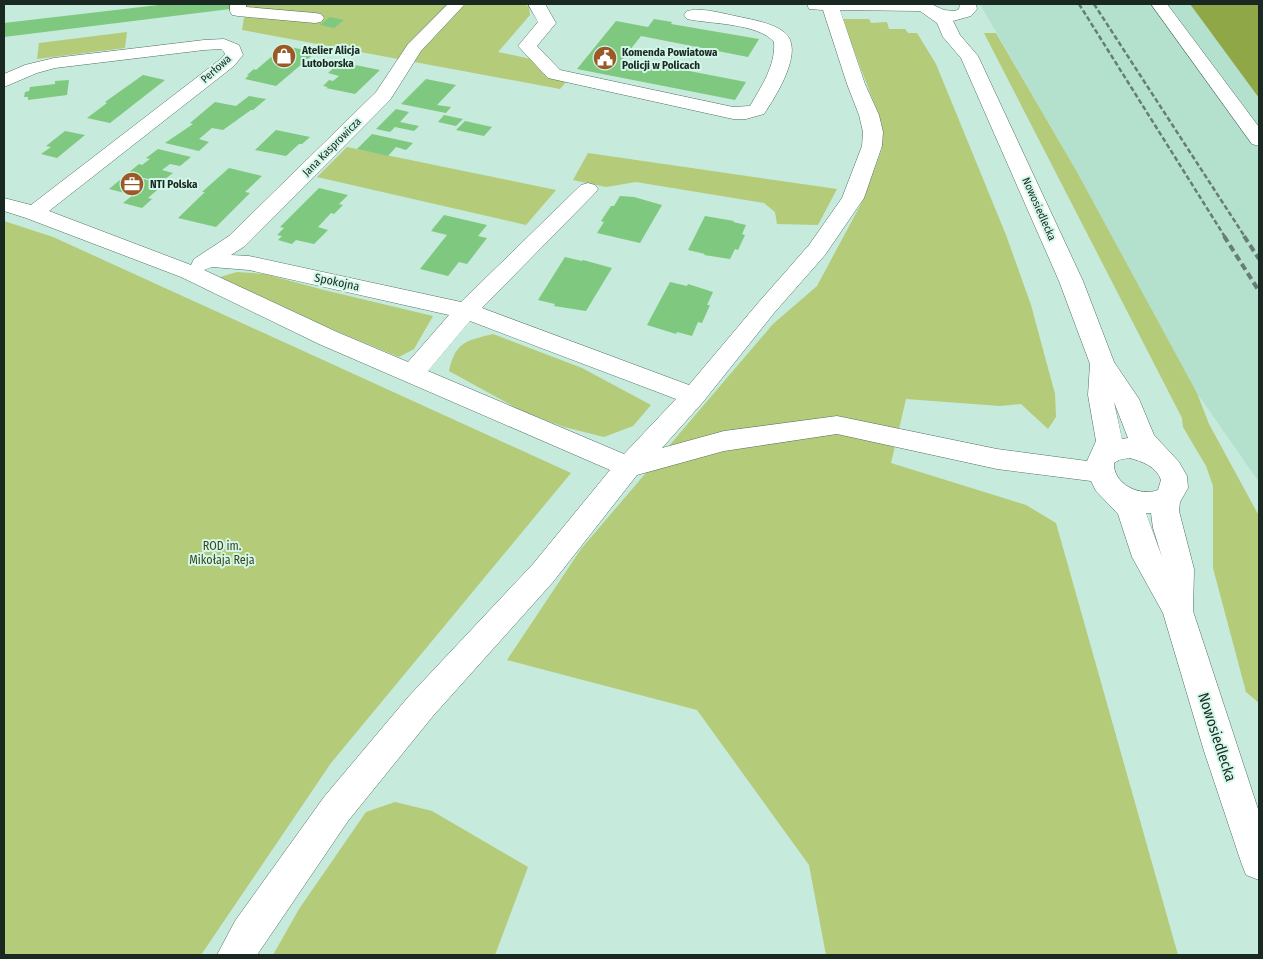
<svg xmlns="http://www.w3.org/2000/svg" width="1263" height="959" viewBox="0 0 1263 959" font-family="'Fira Sans Condensed',sans-serif">
  <rect width="100%" height="100%" fill="#c6eadb"/>
  <polygon fill="#b4e0ce" points="980,4 1190,4 1259,98 1259,482 1197,393 1077,172"/>
  <g fill="#b4cb7a">
    <polygon points="246,4 524,4 529,7 530,15 498,52 531,59 544,75 566,82 560,89 242,30"/>
    <polygon points="842,19 869,19 871,23 887,22 889,29 905,29 908,33 917,33 936,64 1006,235 1031,305 1055,394 1056,417 1048,429 1021,404 1000,406 906,399 891,463 1026,505 1056,523 1178,955 826,955 809,865 697,710 507,660 581,549 773,324 817,286 862,202 882,149 882,124"/>
    <polygon points="127,32 125,48 37,59 39,43"/>
    <polygon points="984,33 996,33 1077,172 1197,393 1209,424 1259,516 1259,703 1246,692 1213,568 1213,486 1206,466 1183,427 1182,418"/>
    <polygon points="347,147 556,190 526,225 317,177"/>
    <polygon points="588,153 837,189 818,225 777,224 775,212 764,203 636,182 606,187 573,180"/>
    <polygon points="4,221 53,237 571,473 331,763 201,955 4,955"/>
    <polygon points="237,272 265,274 324,290 433,316 414,349 399,357 234,289 220,277"/>
    <path d="M493,334L582,368L651,405L633,426L604,437L564,427L522,411L449,371C456,341 466,341 493,334Z"/>
    <polygon points="395,802 432,811 528,867 495,955 273,955 299,909 366,812"/>
  </g>
  <polygon fill="#8fa746" points="1190,4 1259,4 1259,98"/>
  <g fill="#7ec87f">
    <polygon points="167,4 230,4 230,9 4,37 4,23"/>
    <polygon points="330,17 344,20 334,28 320,25"/>
    <polygon points="654,19 672,22 671,24 759,39 748,57 641,36 621,61 630,63 632,60 746,82 735,100 577,69 616,21 648,27"/>
    <polygon points="284,46 316,52 276,86 245,79 249,75 247,75 254,69 256,70"/>
    <polygon points="340,62 380,70 355,94 326,88 328,87 323,86 329,80 333,81 339,76 328,73"/>
    <polygon points="143,75 165,80 110,123 87,118 107,103 105,102"/>
    <polygon points="426,79 456,85 437,105 451,107 446,113 401,104"/>
    <polygon points="69,80 67,95 28,100 28,97 24,97 25,92 29,91 30,87 55,84 55,81"/>
    <polygon points="249,96 266,99 253,110 251,110 223,130 212,128 199,139 209,142 199,151 165,143 193,124 190,123 215,102 236,106"/>
    <polygon points="396,109 409,112 400,122 419,126 414,131 395,127 390,132 376,129"/>
    <polygon points="444,115 463,119 456,126 438,122"/>
    <polygon points="465,121 492,127 484,136 456,130"/>
    <polygon points="276,130 310,137 302,144 299,144 286,156 255,150"/>
    <polygon points="65,131 85,135 57,158 41,154 51,147 46,146"/>
    <polygon points="372,134 413,143 406,150 396,147 388,156 357,149"/>
    <polygon points="158,149 191,157 180,166 170,164 162,170 173,173 161,182 127,174 139,164 142,165 150,159 146,158"/>
    <polygon points="229,168 262,176 245,192 250,193 216,227 178,218 205,192 202,192"/>
    <polygon points="126,175 164,184 148,198 152,199 142,208 123,203 133,195 109,189"/>
    <polygon points="319,188 348,195 339,204 343,205 334,214 331,213 318,227 328,230 314,244 296,240 292,244 278,240 282,236 277,235 284,228 280,227"/>
    <polygon points="620,196 634,197 662,205 640,243 597,233 604,222 601,221 611,206 614,206"/>
    <polygon points="444,215 487,225 478,236 487,238 467,264 459,262 448,276 420,269 447,235 431,231"/>
    <polygon points="705,216 734,221 733,222 746,225 742,234 745,235 738,250 735,249 730,259 704,255 705,254 688,250"/>
    <polygon points="565,257 582,261 583,260 612,268 586,311 554,306 555,304 538,300"/>
    <polygon points="670,282 687,286 688,284 713,292 707,305 710,305 702,323 698,322 692,336 677,332 676,334 647,325"/>
  </g>
  <g fill="none" stroke-linecap="round" stroke-linejoin="round">
    <g stroke="#507063" stroke-width="1">
      <g id="minor">
        <polygon points="230,4 246,4 246,7 315,13 321,14 324,18 321,22 315,23 238,16 232,15 230,11"/>
        <path d="M448,4H465L421,51L390,100L245,246L231,255L249,256L461,302L581,185L588,183L595,185L598,189L595,193L482,308L689,385L758,303L809,245L842,198L862,146L863,132L859,115L847,84L823,10L809,9L807,4H931L944,10L955,11L959,9L960,4H976L977,9L971,16L953,21L960,35L978,56L1083,281L1114,362L1139,399L1154,435L1179,462L1187,476L1188,488L1180,502L1179,511L1194,569L1193,611L1259,812V880L1246,875L1241,862L1204,751L1163,613L1132,557L1118,514L1096,491L1091,481L997,469L837,434L724,451L637,475L553,582L433,716L348,821L257,955H217L235,921L324,797L409,696L533,564L610,470L319,344L181,277L26,218L4,211V198L31,205L222,58L225,54L224,52L221,49L204,50L55,68L37,73L4,87V74L25,65L54,58L204,40L224,39L239,45L243,55L234,66L49,211L191,265L194,259L229,236L376,92L408,44ZM840,10L920,11L937,23L943,37L961,58L1059,281L1090,364L1088,395L1096,441L1087,461L997,449L837,416L724,431L662,448L703,402L774,313L825,255L864,198L882,146L883,132L879,115L865,84ZM212,267L249,270L449,315L408,362L337,332L204,270ZM470,321L676,399L624,454L428,371ZM1114,402L1128,438L1122,439ZM1129,458C1142,461 1157,467 1161,480L1158,490C1140,497 1113,484 1114,463L1119,460ZM1146,513H1151L1153,528L1162,557Z"/>
        <path d="M528,4H545L556,23L537,46L560,70L733,107L750,106C761,87 776,65 774,42C758,23 710,24 687,19L684,15L687,11C703,7 724,14 740,17C754,20 772,23 784,32C806,49 776,96 764,114L746,119H733L548,78L518,46L538,22Z"/>
        <polygon points="1151,4 1167,4 1259,127 1259,146 1252,144"/>
      </g>
    </g>
    <use href="#minor" fill="#fff" fill-rule="evenodd"/>
    <g stroke="#667e74" stroke-width="2.5" stroke-dasharray="5 2.5" stroke-linecap="butt">
      <polyline points="1079,4 1225,237"/>
      <polyline points="1094,4 1245,237"/>
    </g>
    <g stroke="#667e74" stroke-width="4" stroke-dasharray="7 4" stroke-linecap="butt">
      <polyline points="1224,236 1259,291"/>
      <polyline points="1244,236 1259,259"/>
    </g>
  </g>
  <defs>
    <g id="shop-disc" transform="scale(1.25)"><circle r="9.5" fill="#9c5928" stroke="#d3f7e8"/><path d="M-5-2.5h2.3a2.7 3.5 0 0 1 5.4 0H5L5.5 6h-11ZM-1.5-2.5h3a1.5 2.3 0 0 0-3 0Z" fill="#fff"/></g>
    <g id="civic-disc" transform="scale(1.25)"><circle r="9.5" fill="#9c5928" stroke="#d3f7e8"/><path d="M-.6-6.5H3V-4.5H.6V-3L4-1V1h2V6H-6V1h2V-1L-.6-3ZM-1.2 2.5V6h2.4V2.5Z" fill="#fff"/></g>
    <g id="office-disc" transform="scale(1.25)"><circle r="9.5" fill="#9c5928" stroke="#d3f7e8"/><path d="M-6-3h4V-5.5h4V-3h4V5H-6ZM-1-4.5V-3h2v-1.5ZM-6 0V1H6V0Z" fill="#fff"/></g>
  </defs>
  <g fill-rule="evenodd">
    <use href="#shop-disc" x="284" y="56"/>
    <use href="#civic-disc" x="605" y="58"/>
    <use href="#office-disc" x="132" y="184"/>
  </g>
  <g text-anchor="middle" dominant-baseline="central" stroke-width="4" stroke-linejoin="round" paint-order="stroke">
    <g font-size="11" font-weight="bold" fill="#1a2822" stroke="#d3f7e8" text-anchor="start">
      <text x="302" y="50">Atelier Alicja<tspan x="302" dy="13">Lutoborska</tspan></text>
      <text x="622" y="52">Komenda Powiatowa<tspan x="622" dy="13">Policji w Policach</tspan></text>
      <text x="150" y="184">NTI Polska</text>
    </g>
    <g font-size="11" fill="#1a2822" stroke="#d3f7e8">
      <text transform="translate(216 69) rotate(-42)">Perłowa</text>
      <text transform="translate(332 147) rotate(-45)">Jana Kasprowicza</text>
      <text transform="translate(1039 209) rotate(66)">Nowosiedlecka</text>
    </g>
    <g font-size="12" fill="#1a2822" stroke="#d3f7e8">
      <text transform="translate(337 282) rotate(12)">Spokojna</text>
    </g>
    <g font-size="12" fill="#3c461e" stroke="#d3f7e8">
      <text x="222" y="546">ROD im.<tspan x="222" dy="14">Mikołaja Reja</tspan></text>
    </g>
    <g font-size="15" fill="#1a2822" stroke="#d3f7e8">
      <text transform="translate(1217 737) rotate(72)">Nowosiedlecka</text>
    </g>
  </g>
  <rect width="1263" height="959" fill="none" stroke="#1a2822" stroke-width="10"/>
</svg>
